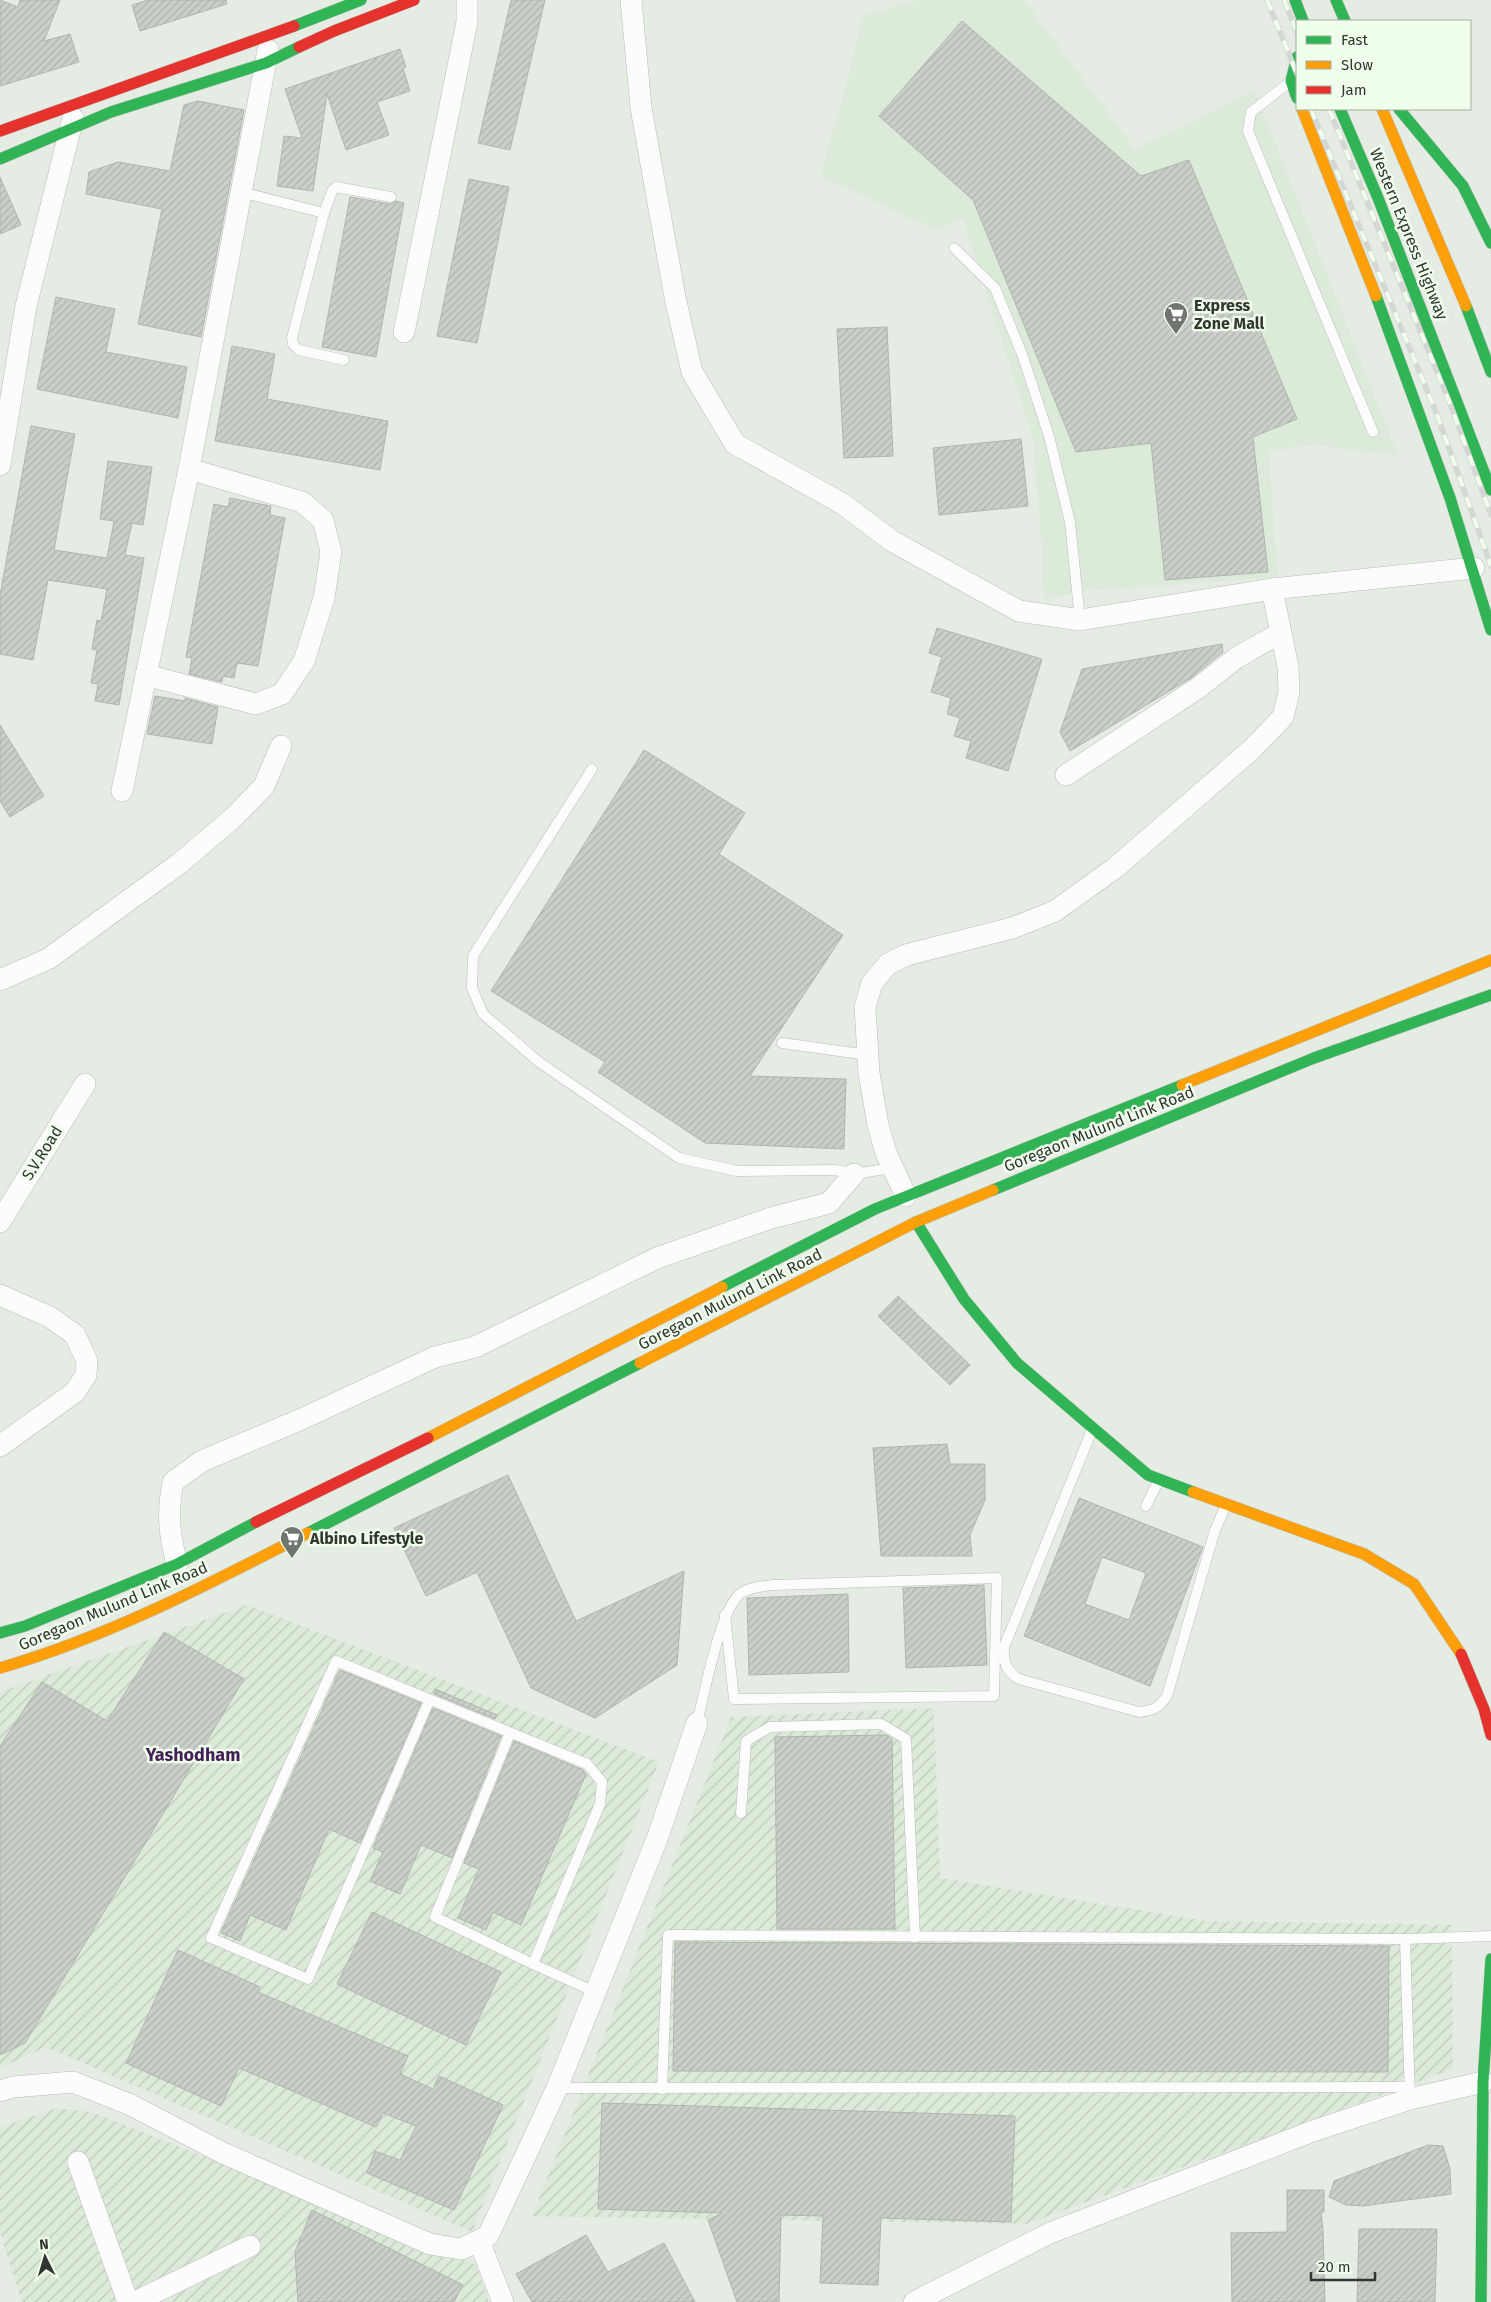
<svg xmlns="http://www.w3.org/2000/svg" width="1491" height="2302" viewBox="0 0 1491 2302" font-family="'Fira Sans',sans-serif">
  <defs>
    <pattern id="industrial-furrows" width="10" height="10" patternUnits="userSpaceOnUse" patternTransform="scale(1.25)"><rect width="10" height="10" fill="#dcead9"/><path d="M-1 1l2-2M0 10L10 0M9 11l2-2" fill="none" stroke="#bdc9bb"/></pattern>
    <pattern id="building-hatch" width="6" height="6" patternUnits="userSpaceOnUse" patternTransform="scale(1.25)"><rect width="6" height="6" fill="#cad0c9"/><path d="M-1 1l2-2M0 6l6-6M5 7l2-2" fill="none" stroke="#aeb3ad"/></pattern>
  </defs>
  <rect width="100%" height="100%" fill="#e5ece3"/>
  <polygon fill="#dcead9" points="915,0 1024,0 1135,149 1255,91 1398,456 1317,445 1269,450 1277,577 1084,591 1045,599 1034,441 963,219 935,230 821,176 864,16"/>
  <g fill="url(#industrial-furrows)">
    <polygon points="247,1605 659,1762 472,2232 46,2047 0,2068 0,1692"/>
    <polygon points="934,1708 940,1878 1206,1921 1452,1925 1453,2069 1026,2224 532,2216 731,1717"/>
    <polygon points="57,2108 95,2113 476,2265 489,2302 22,2302 0,2233 0,2127"/>
  </g>
  <g fill="url(#building-hatch)" stroke="#b0b6ae" fill-rule="evenodd">
    <polygon points="0,0 18,7 20,0 60,0 44,41 70,34 79,62 0,86"/>
    <polygon points="148,0 226,0 227,4 140,31 132,5"/>
    <polygon points="511,0 545,0 510,150 478,143"/>
    <polygon points="962,21 1141,176 1189,160 1297,419 1253,437 1268,572 1165,580 1151,443 1076,452 973,200 879,116"/>
    <polygon points="400,49 406,67 403,68 410,91 377,102 389,135 346,150 327,94 313,191 277,186 284,136 302,138 285,89"/>
    <polygon points="198,101 244,110 201,337 138,324 162,209 86,194 89,172 118,162 170,171 184,105"/>
    <polygon points="0,177 21,225 0,234"/>
    <polygon points="469,179 509,187 477,343 437,336"/>
    <polygon points="350,197 390,204 396,201 404,203 376,357 322,347"/>
    <polygon points="56,297 115,309 106,352 187,367 178,418 37,389"/>
    <polygon points="887,327 893,456 844,458 837,329"/>
    <polygon points="232,346 275,354 267,399 388,421 380,470 215,441"/>
    <polygon points="31,426 75,434 54,550 107,558 114,521 100,519 108,461 152,467 143,525 132,523 125,555 144,558 119,705 95,701 98,684 91,683 97,650 92,649 97,620 101,621 107,589 48,580 33,660 0,654 0,595"/>
    <polygon points="1021,439 1028,506 939,515 933,448"/>
    <polygon points="230,498 271,506 270,515 285,518 258,666 237,663 234,678 223,676 222,682 189,674 192,658 186,657 214,504 228,507"/>
    <polygon points="937,628 1042,659 1008,771 966,758 971,741 954,736 960,718 947,714 951,698 931,692 942,657 929,653"/>
    <polygon points="1222,644 1223,652 1191,678 1070,751 1060,732 1082,669"/>
    <polygon points="155,696 185,701 185,698 218,707 212,744 147,734"/>
    <polygon points="0,725 44,796 10,817 0,801"/>
    <polygon points="644,750 745,813 719,854 843,935 750,1076 846,1079 844,1149 705,1143 598,1072 605,1062 491,991"/>
    <polygon points="898,1296 970,1365 950,1385 878,1316"/>
    <polygon points="947,1444 950,1464 985,1464 985,1500 970,1535 972,1556 881,1556 873,1448"/>
    <polygon points="508,1475 576,1621 684,1571 677,1665 595,1718 531,1688 477,1572 426,1596 394,1528"/>
    <path d="M1079,1498L1203,1547L1150,1686L1024,1636ZM1102,1557L1146,1573L1129,1620L1085,1604Z"/>
    <polygon points="984,1585 987,1665 906,1668 903,1588"/>
    <polygon points="848,1594 849,1672 749,1675 747,1598"/>
    <polygon points="164,1632 244,1679 25,2043 0,2055 0,1746 42,1682 107,1721"/>
    <polygon points="340,1670 421,1703 360,1843 329,1829 286,1930 250,1915 240,1941 221,1933"/>
    <polygon points="435,1689 497,1715 495,1719 434,1694"/>
    <polygon points="433,1708 501,1736 452,1858 421,1845 400,1894 370,1881 383,1852 373,1848"/>
    <polygon points="886,1735 892,1739 895,1929 777,1929 775,1737"/>
    <polygon points="514,1741 583,1770 586,1774 521,1925 493,1912 486,1930 458,1918 479,1869 464,1863"/>
    <polygon points="372,1912 501,1972 466,2045 337,1984"/>
    <polygon points="675,1942 1389,1946 1388,2072 673,2071"/>
    <polygon points="178,1950 260,1987 258,1992 408,2056 400,2074 433,2089 439,2076 503,2105 454,2210 367,2173 375,2151 400,2160 416,2126 383,2113 376,2127 239,2068 221,2106 126,2063"/>
    <polygon points="602,2103 1015,2116 1011,2222 881,2218 878,2285 820,2283 823,2216 781,2215 779,2302 737,2302 708,2220 722,2213 598,2209"/>
    <polygon points="1428,2145 1443,2146 1450,2169 1451,2194 1363,2206 1346,2205 1329,2197 1334,2181"/>
    <polygon points="1287,2190 1324,2190 1324,2212 1321,2212 1323,2229 1325,2302 1232,2302 1231,2233 1287,2232"/>
    <polygon points="312,2210 463,2285 454,2302 298,2302 295,2252"/>
    <polygon points="1359,2229 1437,2229 1435,2302 1357,2302"/>
    <polygon points="586,2235 608,2272 664,2243 695,2302 532,2302 516,2274"/>
  </g>
  <g fill="none" stroke-linecap="round" stroke-linejoin="round">
    <g stroke="#b8beb7" stroke-width="11">
      <g id="lane">
        <polyline points="1290,82 1251,112 1248,131 1373,432"/>
        <polyline points="241,192 324,213 292,338 293,344 299,350 344,360"/>
        <polyline points="324,213 332,191 336,187 391,197"/>
        <polyline points="954,248 995,288 1022,354 1049,436 1070,522 1080,620"/>
        <polyline points="592,769 473,956 472,988 483,1014 539,1062 679,1158 737,1171 836,1170 854,1174 892,1168"/>
        <polyline points="782,1043 868,1055"/>
        <path d="M1092,1430L1004,1647C1003,1662 1006,1671 1019,1679L1139,1712C1152,1711 1159,1708 1167,1696L1215,1530L1226,1505"/>
        <polyline points="1146,1506 1159,1480"/>
        <polyline points="429,1701 308,1979 211,1938 336,1661 587,1764 602,1782 600,1804 533,1964 595,1992"/>
        <path d="M697,1723C704,1696 720,1608 741,1593C750,1587 764,1586 774,1585L997,1578L994,1696L734,1699L725,1615"/>
        <polyline points="510,1733 435,1917 533,1964"/>
        <polyline points="741,1813 746,1741 770,1727 881,1724 906,1739 915,1937"/>
        <polyline points="1405,1939 1491,1936"/>
        <polyline points="557,2088 1409,2087"/>
        <polyline points="662,2089 668,1935 1405,1939 1410,2099"/>
      </g>
    </g>
    <g stroke="#b8beb7" stroke-width="22">
      <g id="street">
        <polyline points="631,0 641,108 675,297 692,372 735,444 843,504 892,541 1019,611 1080,620 1272,589 1474,568"/>
        <polyline points="404,332 467,22 467,0"/>
        <polyline points="0,465 26,306 73,118"/>
        <polyline points="146,675 256,704 282,694 304,661 324,598 331,552 323,520 302,502 189,469"/>
        <polyline points="1066,775 1198,688 1236,658 1280,633"/>
        <polyline points="122,791 189,469 268,50"/>
        <polyline points="0,980 48,959 180,863 234,817 264,786 281,746"/>
        <polyline points="906,1196 886,1153 878,1125 869,1073 865,1007 872,983 888,964 906,955 1012,928 1055,911 1115,868 1251,750 1283,717 1289,692 1288,667 1272,589"/>
        <polyline points="0,1222 85,1084"/>
        <polyline points="0,1295 50,1317 75,1335 87,1361 86,1375 75,1392 0,1446"/>
        <path d="M177,1564C169,1533 167,1514 173,1482L202,1461L304,1418L435,1357L475,1347L657,1258L771,1218L829,1203L854,1174"/>
        <polyline points="0,2091 13,2087 73,2082 131,2105 223,2153 430,2244 461,2249 488,2236 557,2088 657,1839 697,1723"/>
        <polyline points="78,2162 128,2302"/>
        <polyline points="479,2241 503,2302"/>
        <polyline points="135,2302 250,2246"/>
        <polyline points="914,2302 1050,2233 1313,2131 1410,2099 1483,2082"/>
      </g>
    </g>
    <g stroke="#b8beb7" stroke-width="12">
      <g id="fast">
        <polyline points="1295,0 1303,21"/>
        <polyline points="1336,0 1345,21"/>
        <polyline points="294,26 361,0"/>
        <polyline points="1297,57 1291,81 1297,98"/>
        <polyline points="1340,109 1378,198 1491,490"/>
        <polyline points="1399,109 1463,186 1491,243"/>
        <polyline points="0,159 111,112 266,63 299,47"/>
        <polyline points="1376,296 1450,498 1491,630"/>
        <polyline points="1466,306 1491,372"/>
        <polyline points="993,1190 1314,1058 1491,995"/>
        <polyline points="916,1222 964,1299 1017,1363 1148,1475 1193,1492"/>
        <polyline points="722,1287 875,1209 1182,1085"/>
        <polyline points="308,1533 640,1363"/>
        <polyline points="0,1633 25,1626 177,1564 256,1522"/>
        <polyline points="1481,2302 1483,2082 1491,1959"/>
      </g>
    </g>
    <g stroke="#b8beb7" stroke-width="12">
      <g id="slow">
        <polyline points="1302,109 1376,296"/>
        <polyline points="1382,109 1466,306"/>
        <polyline points="1182,1085 1491,960"/>
        <polyline points="640,1363 916,1222 993,1190"/>
        <polyline points="428,1438 722,1287"/>
        <polyline points="1193,1492 1364,1554 1414,1584 1461,1654"/>
        <path d="M0,1668C108,1637 209,1584 308,1533"/>
      </g>
    </g>
    <g stroke="#b8beb7" stroke-width="12">
      <g id="jam">
        <polyline points="299,47 334,31 414,0"/>
        <polyline points="0,131 294,26"/>
        <polyline points="256,1522 428,1438"/>
        <polyline points="1461,1654 1484,1709 1491,1735"/>
      </g>
    </g>
    <use href="#lane" stroke="#fbfcfb" stroke-width="10"/>
    <use href="#street" stroke="#fbfcfb" stroke-width="21"/>
    <use href="#fast" stroke="#30b455" stroke-width="11"/>
    <use href="#slow" stroke="#ff9f0a" stroke-width="11"/>
    <use href="#jam" stroke="#e5322d" stroke-width="11"/>
    <g stroke="#d5d7d5" stroke-width="5.5">
      <g id="rail">
        <polyline points="1267,0 1297,74"/>
        <polyline points="1284,0 1297,32"/>
        <polyline points="1311,109 1436,412 1491,566"/>
        <polyline points="1329,109 1451,406 1491,515"/>
      </g>
    </g>
    <use href="#rail" stroke="#f0feec" stroke-width="4" stroke-dasharray="11" stroke-linecap="butt"/>
  </g>
  <defs>
    <g id="supermarket-pin" transform="scale(1.25)"><path d="M0 17L-7.5 6A9.5 9.5 0 1 1 7.5 6Z" fill="#70766f" stroke="#f0feec"/><path d="M-6-5.5h2.5l.6 2H6L4.5 2H-2.5L-4.4-4H-6ZM-1.5 3.2a1.3 1.3 0 1 0 .1 0ZM3 3.2a1.3 1.3 0 1 0 .1 0Z" fill="#fff"/></g>
  </defs>
  <g fill-rule="evenodd">
    <use href="#supermarket-pin" x="1176" y="314"/>
    <use href="#supermarket-pin" x="292" y="1538"/>
  </g>
  <g text-anchor="middle" dominant-baseline="central" stroke-width="5" stroke-linejoin="round" paint-order="stroke">
    <g font-size="16" fill="#313730" stroke="#f0feec">
      <text transform="translate(1409 234) rotate(68)">Western Express Highway</text>
      <text transform="translate(1099 1129) rotate(-22)">Goregaon Mulund Link Road</text>
      <text transform="translate(42 1153) rotate(-58)">S.V.Road</text>
      <text transform="translate(730 1299) rotate(-27)">Goregaon Mulund Link Road</text>
      <text transform="translate(113 1606) rotate(-23)">Goregaon Mulund Link Road</text>
    </g>
    <g font-size="16" font-weight="bold" fill="#313730" stroke="#f0feec" text-anchor="start">
      <text x="1194" y="305">Express<tspan x="1194" dy="18">Zone Mall</tspan></text>
      <text x="310" y="1538">Albino Lifestyle</text>
    </g>
    <g font-size="18" font-weight="bold" fill="#421f56" stroke="#f0feec">
      <text x="193" y="1755">Yashodham</text>
    </g>
  </g>
  <rect x="1296" y="20" width="175" height="90" fill="#f0feec" stroke="#a4aea1"/>
  <rect x="1306" y="36" width="25" height="8" fill="#30b455" stroke="#a4aea1"/>
  <text x="1341" y="45" font-size="15" fill="#313730">Fast</text>
  <rect x="1306" y="61" width="25" height="8" fill="#ff9f0a" stroke="#a4aea1"/>
  <text x="1341" y="70" font-size="15" fill="#313730">Slow</text>
  <rect x="1306" y="86" width="25" height="8" fill="#e5322d" stroke="#a4aea1"/>
  <text x="1341" y="95" font-size="15" fill="#313730">Jam</text>
  <g transform="translate(45 2257) rotate(355)" stroke="#f0feec" stroke-width="4" paint-order="stroke">
  <path d="M0-4L9 19L0 12L-9 19Z" fill="#313730"/>
  <text y="-8" font-size="14" font-weight="bold" text-anchor="middle" fill="#313730">N</text>
  </g>
  <path d="M1311 2272v8h64v-8" fill="none" stroke="#313730" stroke-width="2.5"/>
  <text x="1318" y="2272" font-size="15" fill="#313730" stroke="#f0feec" stroke-width="4" paint-order="stroke">20 m</text>
</svg>
